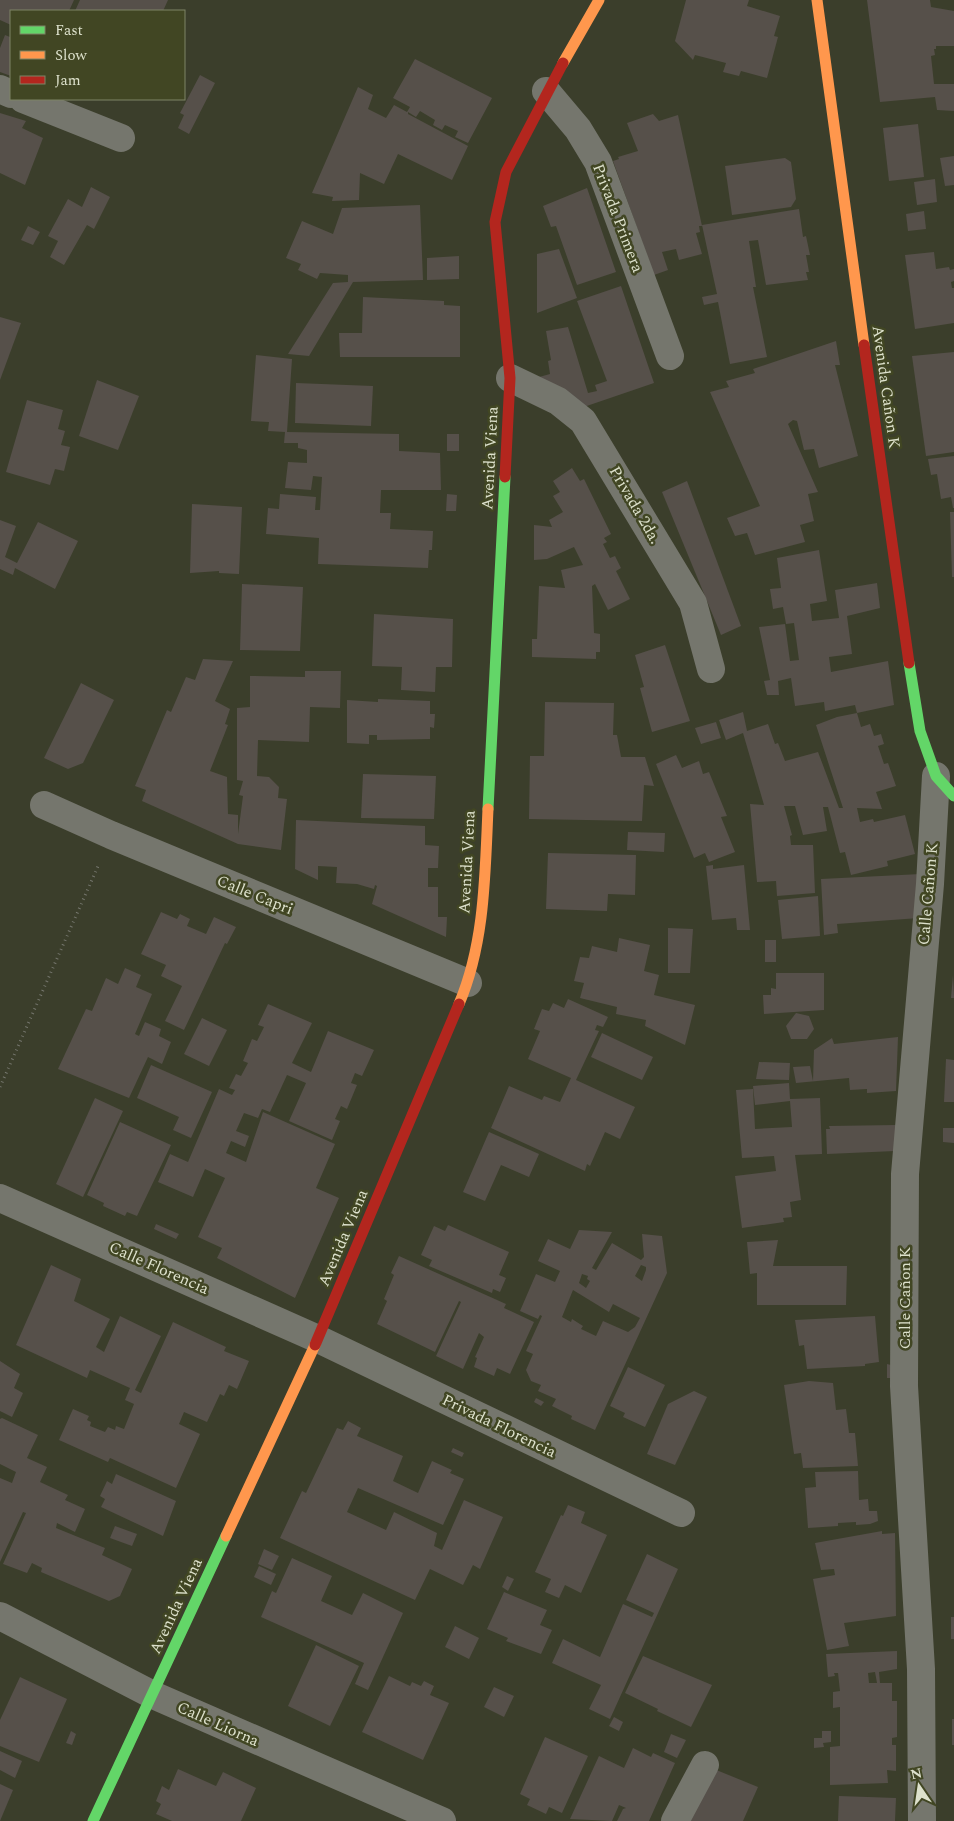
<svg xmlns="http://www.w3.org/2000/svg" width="954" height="1821" viewBox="0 0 954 1821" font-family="Spectral,serif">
  <rect width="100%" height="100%" fill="#3b3e2b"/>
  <g fill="#56504a" fill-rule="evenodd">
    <polygon points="0,0 74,0 69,11 11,11 11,25 0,20"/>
    <polygon points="80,0 168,0 163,11 75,11"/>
    <polygon points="686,0 749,0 747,6 780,16 774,36 778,37 767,78 741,71 739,76 723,72 726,63 695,55 693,60 675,41"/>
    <polygon points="867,0 930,0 931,7 954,11 954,46 936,46 936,49 934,49 935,55 931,56 934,84 954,84 954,111 937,110 935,97 880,102"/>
    <polygon points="11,33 11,76 0,72 0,48 5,35 10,37"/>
    <polygon points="415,59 492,98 468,143 455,137 458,131 445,125 442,130 433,125 435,120 420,111 416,117 408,112 408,114 468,146 452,180 398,154 384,184 360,173 359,200 332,201 333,197 312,193 358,87 373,95 368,109 386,118 394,105 407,112 410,107 393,98"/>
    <polygon points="200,75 215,83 189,134 178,128 184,115 180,113"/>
    <polygon points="0,113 26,121 22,128 43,138 25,185 0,173"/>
    <polygon points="653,114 659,121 678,115 702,226 699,226 700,232 696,233 702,254 679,260 676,249 662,252 668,270 654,275 613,161 619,159 618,157 638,151 627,123"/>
    <polygon points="918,124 924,177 889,181 883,128"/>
    <polygon points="954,156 954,185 945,186 940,158"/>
    <polygon points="785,158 791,162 796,199 791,207 732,215 725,166"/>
    <polygon points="935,179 937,202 917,205 914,182"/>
    <polygon points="91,187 110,197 94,229 87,225 64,265 50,257 58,241 48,236 68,199 82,207"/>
    <polygon points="587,188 616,272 577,285 556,226 551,227 543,206"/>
    <polygon points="420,205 423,280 353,282 309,356 288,354 333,283 348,282 348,275 320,273 317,279 298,270 301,264 286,258 302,221 333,234 342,208"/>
    <polygon points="799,209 803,237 806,236 810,255 806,255 809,272 806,272 808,280 766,285 758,240 749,241 756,287 753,287 767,357 730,364 718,302 704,305 702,297 717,294 702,225"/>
    <polygon points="924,211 926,229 908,231 906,214"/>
    <polygon points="28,226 40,232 33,245 21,240"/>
    <polygon points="559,249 577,298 537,313 537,254"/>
    <polygon points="934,252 936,269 949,267 950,270 954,269 954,281 951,282 952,288 954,288 954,323 915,329 905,255"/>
    <polygon points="459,256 459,279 427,280 427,258"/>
    <polygon points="621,286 654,383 575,410 539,377 550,374 548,361 551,360 546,331 568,327 588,393 597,391 595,385 607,381 577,301"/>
    <polygon points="363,297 444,301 444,305 460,306 460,357 340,357 339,333 362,333"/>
    <polygon points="0,317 21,323 0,380"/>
    <polygon points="836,341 840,365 835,365 858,456 819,468 814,449 804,450 797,421 793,420 788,424 818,492 808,494 814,521 800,525 805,542 755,555 747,533 735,536 727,518 760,506 710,392 729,387 726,381 755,373 753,369"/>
    <polygon points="954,352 954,452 926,456 912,356"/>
    <polygon points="256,355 292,359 287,432 399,434 399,451 440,453 441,490 381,490 380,513 391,513 390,529 433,531 432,550 429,550 428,568 318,564 319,538 266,534 268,508 279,509 280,494 316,497 315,510 320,510 322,477 313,476 311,490 285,488 288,462 307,463 307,450 298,448 298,443 284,443 285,432 268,431 269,422 251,421"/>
    <polygon points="97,380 139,396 118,450 79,436"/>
    <polygon points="296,383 373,386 371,426 295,423"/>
    <polygon points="27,400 63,410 58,429 65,431 61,445 70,447 64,471 55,469 50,485 6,472"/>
    <rect x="447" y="434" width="12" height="17"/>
    <polygon points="954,456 954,508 953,508 951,497 941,499 937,474 931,475 928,459"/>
    <polygon points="572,468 580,481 584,479 611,534 604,538 607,542 603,544 610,558 615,556 621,568 616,571 630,599 608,610 595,584 592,586 594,633 600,634 600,652 596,652 596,659 532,657 532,639 537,639 539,586 565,588 561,570 583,565 574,547 547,559 534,560 534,525 552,527 549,520 563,512 553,496 560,492 553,481"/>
    <polygon points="687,481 741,626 721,635 662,492"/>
    <polygon points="447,494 457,495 456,511 446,511"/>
    <polygon points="192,504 242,507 239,574 219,573 219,571 190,573"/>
    <polygon points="950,512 954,512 954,577 952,577"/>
    <polygon points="0,520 16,526 5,557 17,563 38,522 78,541 55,589 15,568 13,575 0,569"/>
    <polygon points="819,550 827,601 810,604 812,621 839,618 835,590 877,583 880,608 847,616 852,654 829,657 831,672 888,661 894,705 857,713 855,705 825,711 824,702 795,706 791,678 778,681 779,695 767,695 764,681 770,680 759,627 785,624 790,661 799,660 794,623 786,624 783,607 773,609 770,589 781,588 777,558"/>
    <polygon points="242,584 303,587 300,651 240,650"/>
    <polygon points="374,614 453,619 452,667 436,667 435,692 401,690 402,667 372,666"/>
    <polygon points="665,645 690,721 652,732 640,688 644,687 635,655"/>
    <polygon points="203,659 233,661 215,701 230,709 225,724 228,725 210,771 227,777 228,814 238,815 238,834 243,796 239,795 243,781 237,780 237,708 250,707 250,676 305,677 305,671 341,671 340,708 310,707 309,742 258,740 257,776 269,777 279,787 278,798 287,799 281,850 238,844 142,801 146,790 135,786 167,710 171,712 186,677 195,680"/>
    <polygon points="81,683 114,700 83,763 68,769 44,758"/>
    <polygon points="378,699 430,701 430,714 435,714 434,728 430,727 430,739 377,740 377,735 369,735 369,744 347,743 347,700 378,702"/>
    <polygon points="545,702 614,703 613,735 617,735 621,757 645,757 654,786 644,785 642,821 529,819 530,756 544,756"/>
    <polygon points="743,712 747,731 768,724 775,744 778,743 785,761 818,752 839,808 843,808 816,725 837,717 857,713 861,727 870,724 874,736 881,734 884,744 878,746 884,764 888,763 896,786 876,792 882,809 857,808 860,822 873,819 874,822 905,815 915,854 887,861 888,866 851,875 845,852 840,853 828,807 823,807 827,831 803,835 795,806 784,806 792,835 790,836 791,845 813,845 815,893 777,896 776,881 757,882 750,804 764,805 743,733 726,740 719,720"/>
    <polygon points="716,722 721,738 701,744 695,728"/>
    <polygon points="676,755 682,768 699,761 703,774 709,772 727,816 721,817 735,852 709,862 705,853 694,858 656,764"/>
    <polygon points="363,774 436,776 434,819 361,818"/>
    <polygon points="296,820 425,826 425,845 439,846 438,868 428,868 428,887 438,887 438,917 447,917 446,937 372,904 377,886 375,885 374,889 357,884 336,883 337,867 318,866 318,880 295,869"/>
    <polygon points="628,832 665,833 664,852 627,850"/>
    <polygon points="548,853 636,855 635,895 608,894 607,911 546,909"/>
    <polygon points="713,865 713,869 744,865 750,930 737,930 736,918 712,920 706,866"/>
    <polygon points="921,874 919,918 837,924 838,933 824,935 821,879"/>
    <polygon points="818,896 820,936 782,939 778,900"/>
    <polygon points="161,912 177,919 180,914 190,919 187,926 206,934 214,917 236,927 227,944 225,943 184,1030 165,1021 182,986 161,976 166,965 141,954"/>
    <polygon points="668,928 693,929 690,973 668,973"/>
    <polygon points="619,938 650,945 644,971 659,975 654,995 695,1005 685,1045 645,1026 646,1020 616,1014 617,1007 580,998 584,983 574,981 580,957 589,958 592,946 617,952"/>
    <rect x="765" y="940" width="11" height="22"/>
    <polygon points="125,968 141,975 136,987 152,994 135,1034 139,1036 145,1022 161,1029 159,1036 171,1042 162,1064 148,1057 129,1098 58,1069 86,1009 92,1011 106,978 118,984"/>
    <polygon points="776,973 824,973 824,1010 764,1014 763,995 771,995 771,988 776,989"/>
    <polygon points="953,975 954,998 951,998"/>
    <polygon points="568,999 608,1017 603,1027 597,1025 595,1030 599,1031 576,1080 635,1107 620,1139 605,1132 590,1166 587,1164 585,1171 491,1128 509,1086 542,1100 544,1096 560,1102 571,1078 528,1059 540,1031 534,1029 542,1009 549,1011 553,1003 564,1008"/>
    <polygon points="268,1004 312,1023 292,1063 311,1072 328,1031 374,1050 362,1076 355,1073 351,1083 357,1085 347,1109 341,1106 335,1119 340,1121 332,1140 289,1121 306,1083 287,1075 270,1112 262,1109 258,1118 244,1113 236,1131 249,1136 245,1147 231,1141 226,1153 246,1162 263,1112 335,1144 316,1188 339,1198 295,1298 217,1258 222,1248 198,1237 225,1178 205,1169 193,1197 158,1182 170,1154 188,1162 219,1089 232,1095 235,1090 229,1088 236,1074 241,1076 248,1063 243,1061 252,1039 257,1041 264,1027 258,1025"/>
    <polygon points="796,1013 809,1016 814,1029 807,1039 791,1039 786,1026"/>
    <polygon points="202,1018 227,1030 209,1066 184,1054"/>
    <polygon points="602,1033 653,1057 642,1080 591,1057"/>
    <polygon points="898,1037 896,1091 867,1093 867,1089 850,1090 849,1078 796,1083 793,1067 810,1066 813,1081 814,1050 832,1038 834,1044"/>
    <polygon points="946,1059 954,1060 954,1102 944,1102"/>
    <polygon points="759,1062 790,1063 789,1080 756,1079"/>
    <polygon points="151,1065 212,1092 191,1138 173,1130 179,1117 137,1098"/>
    <polygon points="789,1083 790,1099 820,1098 822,1154 795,1155 801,1200 790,1202 792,1217 783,1218 784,1222 742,1228 735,1176 776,1171 774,1156 742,1158 736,1090 753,1089 755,1129 792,1127 790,1101 755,1105 753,1086"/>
    <polygon points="95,1098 123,1111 83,1197 56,1184"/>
    <polygon points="120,1122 171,1145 137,1216 127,1212 125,1216 103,1206 104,1203 87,1195"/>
    <polygon points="896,1125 895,1151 827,1154 826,1129 830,1129 829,1126"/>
    <polygon points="943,1128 954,1128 954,1143 943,1142"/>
    <polygon points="489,1132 539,1154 529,1177 501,1165 485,1201 463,1192"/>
    <polygon points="156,1224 179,1234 176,1239 154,1229"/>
    <polygon points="448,1225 509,1252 499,1275 506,1278 500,1292 493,1289 492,1293 429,1266 432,1260 421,1255 434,1226 445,1231"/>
    <path d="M579,1230L612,1232L592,1268L596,1270L612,1243L641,1260L644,1257L642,1234L662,1236L667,1273L595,1430L571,1419L572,1416L552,1406L556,1399L538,1391L541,1385L531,1381L526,1370L533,1354L526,1351L542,1316L540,1315L538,1319L520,1311L536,1274L555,1282L560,1271L538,1261L548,1239L570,1249ZM641,1265L646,1267V1270L642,1281L635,1276ZM582,1274L588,1276L587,1279L590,1281L586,1288L579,1283ZM573,1290L609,1312L613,1304L640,1318L635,1327L628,1332L603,1321L596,1336L581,1329L583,1326L572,1319L571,1322L562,1317Z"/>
    <polygon points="778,1240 773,1266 847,1266 846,1305 757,1305 757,1273 750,1274 747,1242"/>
    <polygon points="399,1256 506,1304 504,1308 534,1322 510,1374 497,1368 494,1376 474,1367 477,1358 475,1357 484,1337 479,1333 463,1369 436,1356 461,1302 459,1301 435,1352 377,1324 387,1301 384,1299 394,1275 391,1273"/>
    <polygon points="51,1265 81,1279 74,1301 110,1319 96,1347 104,1352 120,1316 161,1336 135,1390 141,1393 173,1322 226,1347 224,1351 249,1361 237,1389 229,1385 224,1396 220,1394 207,1422 184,1412 179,1424 200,1434 176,1488 110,1458 108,1462 59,1440 73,1409 89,1416 87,1420 91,1422 90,1426 105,1432 108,1427 115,1430 116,1426 124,1429 134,1404 125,1400 130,1388 90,1370 87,1378 16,1345"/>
    <polygon points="875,1316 879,1362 865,1364 865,1366 807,1369 804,1345 799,1346 795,1320"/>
    <polygon points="0,1361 20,1374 14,1388 23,1393 12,1417 0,1411"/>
    <polygon points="887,1364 891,1365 892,1378 887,1378"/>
    <polygon points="628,1367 665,1385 645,1427 623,1417 625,1413 610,1406"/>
    <polygon points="809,1381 833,1383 836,1410 846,1409 849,1433 855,1433 858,1466 803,1468 801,1453 794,1454 784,1385"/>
    <polygon points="694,1391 707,1397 675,1465 647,1454 668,1404"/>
    <polygon points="536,1398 544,1402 541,1406 534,1402"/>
    <polygon points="2,1418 38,1435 27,1458 47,1467 40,1482 68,1495 65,1500 85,1509 75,1532 57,1523 56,1528 105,1548 102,1555 132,1569 120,1596 109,1601 41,1572 42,1568 32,1563 27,1573 3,1564 26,1513 23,1512 0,1562 0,1478 12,1483 16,1472 0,1464 0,1419"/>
    <polygon points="348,1421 361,1428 357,1436 403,1456 393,1481 418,1493 432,1461 452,1470 450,1473 464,1479 443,1525 358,1488 347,1512 386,1530 394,1512 437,1533 434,1546 442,1550 464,1500 503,1517 480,1569 473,1565 463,1585 430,1569 415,1600 280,1538 302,1491 306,1493 337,1428 343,1430"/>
    <polygon points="453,1448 464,1453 462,1457 451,1452"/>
    <polygon points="858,1471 859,1500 868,1499 869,1511 877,1511 878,1521 870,1524 856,1525 856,1522 838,1523 838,1526 808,1528 805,1488 816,1487 815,1472"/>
    <polygon points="116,1474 176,1501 163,1536 101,1507 105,1499 100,1496 107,1481 112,1484"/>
    <polygon points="568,1505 585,1512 581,1523 607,1535 581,1593 565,1585 559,1598 545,1592 551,1579 535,1572 561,1515 563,1516"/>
    <polygon points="115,1526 137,1534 132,1546 110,1538"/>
    <polygon points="882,1531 882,1534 895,1533 896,1616 844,1623 849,1646 827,1650 813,1579 835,1575 834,1569 821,1570 815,1543"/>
    <polygon points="264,1549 279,1556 272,1570 258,1564"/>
    <polygon points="647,1554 678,1569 610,1719 589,1709 601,1685 552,1663 563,1639 600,1657 623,1604 652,1617 654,1613 626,1600"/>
    <polygon points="292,1558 332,1576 321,1601 352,1615 363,1593 403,1613 368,1690 355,1684 364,1663 261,1617 272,1591 276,1593"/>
    <polygon points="259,1566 276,1574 271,1585 254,1577"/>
    <polygon points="507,1576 514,1579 508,1591 502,1587"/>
    <polygon points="504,1592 547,1610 540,1625 552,1630 541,1654 506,1641 508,1638 487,1629"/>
    <rect x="951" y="1617" width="3" height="22"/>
    <polygon points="455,1626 479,1638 469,1659 445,1647"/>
    <polygon points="316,1645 359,1666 330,1726 288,1706"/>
    <path d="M897,1651V1669L879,1672L880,1683H892V1701H897V1737L892,1738V1745H896V1771L887,1770L888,1783L830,1785V1747L840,1746V1707L833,1708V1692L840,1691L838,1673H834L835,1676L828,1677L826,1654ZM875,1672L877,1683H869L868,1673Z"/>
    <polygon points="643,1656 712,1685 691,1727 657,1711 658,1709 625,1693"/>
    <polygon points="389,1676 410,1686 412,1682 421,1686 424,1681 434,1686 430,1695 449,1703 423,1760 362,1732"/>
    <polygon points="20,1677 67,1699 39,1762 0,1746 0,1720"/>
    <polygon points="494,1687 514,1696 504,1717 484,1707"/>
    <polygon points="614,1717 623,1722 619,1731 609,1726"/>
    <rect x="952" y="1719" width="2" height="26"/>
    <polygon points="71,1731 76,1734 72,1745 66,1743"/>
    <polygon points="822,1731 831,1731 831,1742 823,1743 824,1747 814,1748 814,1738 822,1738"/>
    <polygon points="671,1734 686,1740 677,1758 664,1752"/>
    <polygon points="545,1737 588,1756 562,1813 549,1807 546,1814 527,1805 530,1799 520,1794"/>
    <polygon points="633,1748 651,1757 653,1753 675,1763 649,1821 617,1821 623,1809 626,1808 619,1805 612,1821 570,1819 599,1756 624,1768"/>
    <polygon points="0,1751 22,1761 15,1778 0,1770"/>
    <polygon points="709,1767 758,1787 743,1821 681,1821"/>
    <polygon points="178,1769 216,1786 223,1772 256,1788 241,1821 172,1821 156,1814 161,1804 156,1801 162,1786 169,1790"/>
    <polygon points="0,1784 13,1790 0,1821"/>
    <polygon points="839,1796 896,1798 895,1821 838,1821"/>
  </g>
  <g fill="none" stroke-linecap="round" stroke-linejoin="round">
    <polyline stroke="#74756c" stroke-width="3" stroke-dasharray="1 4" stroke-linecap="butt" points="0,1087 99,864"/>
    <g stroke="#75766d" stroke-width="28">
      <polyline points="0,89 11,94"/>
      <polyline points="546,91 578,129 598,162 670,356"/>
      <polyline points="23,99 121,138"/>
      <polyline points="510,378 558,401 583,421 693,603 711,669"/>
      <polyline points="44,805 111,835 468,983"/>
      <polyline points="0,1198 318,1339 681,1513"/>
      <polyline points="0,1616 153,1695 442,1821"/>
      <polyline points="675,1821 705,1765"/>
      <polyline points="922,1821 921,1669 904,1386 905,1174 930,884 936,776"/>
    </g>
    <g stroke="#63d668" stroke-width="11">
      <polyline points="909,663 920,731 936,776 954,796"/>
      <polyline points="488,809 505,477"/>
      <polyline points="93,1821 226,1536"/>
    </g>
    <g stroke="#ff974d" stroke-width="11">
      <polyline points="817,0 864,345"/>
      <polyline points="563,63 599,0"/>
      <path d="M459,1004C485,943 485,874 488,809"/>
      <polyline points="226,1536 315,1345"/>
    </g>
    <g stroke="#b3261e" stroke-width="11">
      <polyline points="864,345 909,663"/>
      <polyline points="505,477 510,378 495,222 506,172 563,63"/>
      <polyline points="315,1345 459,1004"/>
    </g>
  </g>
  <g text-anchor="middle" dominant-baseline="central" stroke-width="5" stroke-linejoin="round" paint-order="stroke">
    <g font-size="16" fill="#dde1cc" stroke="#414623">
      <text transform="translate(618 218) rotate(69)">Privada Primera</text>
      <text transform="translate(886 387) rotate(82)">Avenida Cañon K</text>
      <text transform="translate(490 458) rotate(-87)">Avenida Viena</text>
      <text transform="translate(635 505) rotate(60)">Privada 2da.</text>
      <text transform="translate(467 862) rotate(-87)">Avenida Viena</text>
      <text transform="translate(928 894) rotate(-85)">Calle Cañon K</text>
      <text transform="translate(255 895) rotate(22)">Calle Capri</text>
      <text transform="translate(343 1238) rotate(-67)">Avenida Viena</text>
      <text transform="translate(159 1268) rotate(24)">Calle Florencia</text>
      <text transform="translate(905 1298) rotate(-90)">Calle Cañon K</text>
      <text transform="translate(499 1426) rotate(26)">Privada Florencia</text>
      <text transform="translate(176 1606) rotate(-65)">Avenida Viena</text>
      <text transform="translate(218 1724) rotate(24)">Calle Liorna</text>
    </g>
  </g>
  <rect x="10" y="10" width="175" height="90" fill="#414623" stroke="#7f8467"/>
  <rect x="20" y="26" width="25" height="8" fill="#63d668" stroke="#7f8467"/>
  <text x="55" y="35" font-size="15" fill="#dde1cc">Fast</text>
  <rect x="20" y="51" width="25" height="8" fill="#ff974d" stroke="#7f8467"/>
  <text x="55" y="60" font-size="15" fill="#dde1cc">Slow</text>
  <rect x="20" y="76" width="25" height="8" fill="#b3261e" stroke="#7f8467"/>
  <text x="55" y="85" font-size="15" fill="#dde1cc">Jam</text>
  <g transform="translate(919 1786) rotate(347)" stroke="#414623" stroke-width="4" paint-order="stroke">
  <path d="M0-4L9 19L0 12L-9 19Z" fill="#dde1cc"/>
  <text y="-8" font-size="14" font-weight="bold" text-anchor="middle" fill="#dde1cc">N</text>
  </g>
</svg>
